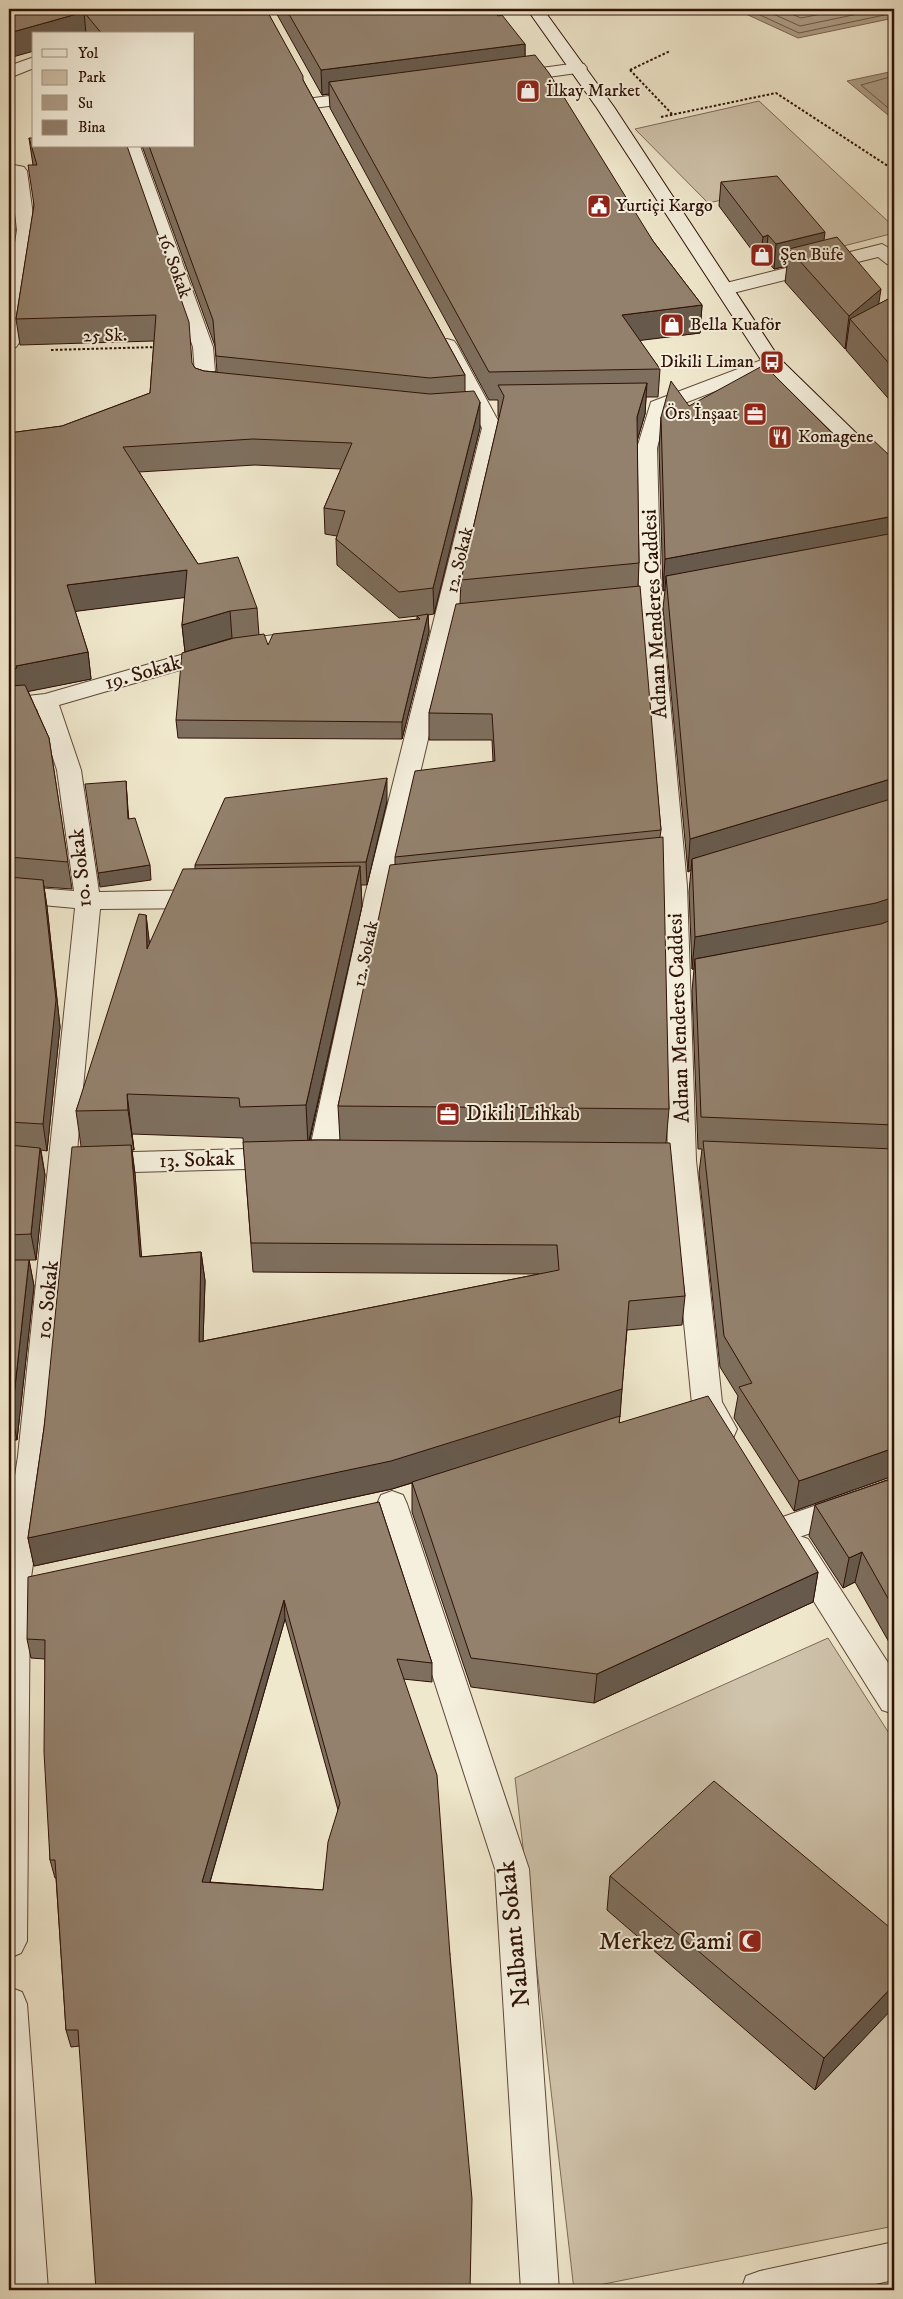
<svg xmlns="http://www.w3.org/2000/svg" width="903" height="2299" viewBox="0 0 903 2299" font-family="'IM FELL DW Pica',serif">
  <rect width="100%" height="100%" fill="#f0e8cd"/>
  <filter id="stains"><feTurbulence type="fractalNoise" baseFrequency=".004" numOctaves="4"/><feColorMatrix values="0 0 0 0 .2 0 0 0 0 .09 0 0 0 0 .02 0 0 0 .5 -.17"/></filter>
  <radialGradient id="worn" r=".72"><stop offset=".6" stop-color="#630" stop-opacity="0"/><stop offset="1" stop-color="#630" stop-opacity=".3"/></radialGradient>
  <g fill="#cfc3ab" stroke="#7e6a58">
    <polygon points="759,101 894,227 894,233 832,249 769,190 708,203 635,129"/>
    <polygon points="828,1638 894,1741 894,2226 574,2290 515,1778"/>
  </g>
  <g fill="#ae9f89" stroke="#7b6655">
    <polygon points="735,9 894,9 894,18 798,38"/>
    <polygon points="894,71 894,120 847,81"/>
  </g>
  <g fill="none" stroke-linecap="round" stroke-linejoin="round">
    <g stroke="#6e5848" stroke-width="1">
      <polyline points="747,9 799,33 894,13"/>
      <polyline points="762,9 800,26 882,9"/>
      <polyline points="780,9 801,18 846,9"/>
      <polyline points="894,76 861,85 894,113"/>
    </g>
    <g stroke="#5e4738" stroke-width="2">
      <g id="minor">
        <polygon points="34,57 34,68 9,78 9,66"/>
        <polygon points="578,63 584,64 587,68 584,72 512,82 506,81 503,77 506,73 512,72"/>
        <polygon points="366,91 372,92 375,96 372,100 314,108 308,107 305,103 308,99 314,98"/>
        <path d="M122,146H140L213,347L216,384L232,387L235,391L232,395C221,398 210,396 199,393L196,389L193,347Z"/>
        <polygon points="9,164 24,167 27,171 35,230 19,343 16,347 9,349 9,281 17,230"/>
        <polygon points="882,244 894,251 894,266 887,264 878,257 725,295 718,293 715,289 718,285"/>
        <polygon points="447,339 454,341 457,345 502,428 391,895 336,1157 332,1164 322,1167 312,1164 308,1157 365,895 482,428 437,345 440,341"/>
        <polygon points="307,631 315,633 318,638 315,643 235,654 59,705 81,770 99,892 208,890 217,893 221,899 217,905 208,908 100,909 48,1456 30,1585 27,1941 21,1953 9,1958 9,1515 18,1456 75,908 9,902 9,886 74,891 57,770 37,709 9,712 9,698 45,694 233,640"/>
        <polygon points="280,1148 290,1151 294,1158 290,1165 280,1168 96,1173 86,1170 82,1163 86,1156 96,1153"/>
        <polygon points="894,1478 894,1504 785,1542 774,1538 769,1529 774,1520"/>
        <polygon points="392,1491 403,1495 407,1504 529,1869 559,2290 521,2290 495,1869 377,1504 381,1495"/>
        <polygon points="9,1987 22,1992 27,2004 48,2290 10,2290"/>
        <polygon points="894,2242 894,2280 847,2290 741,2290 746,2276 760,2271"/>
      </g>
    </g>
    <g stroke="#5e4738" stroke-width="2">
      <g id="tertiary">
        <polygon points="772,356 779,358 782,362 779,366 667,410 657,448 661,602 687,886 696,1160 722,1402 737,1429 733,1438 722,1441 711,1438 692,1404 668,1160 663,886 639,602 637,448 651,402"/>
        <polygon points="797,1535 808,1539 894,1672 894,1714 882,1710 786,1557 781,1548 786,1539"/>
      </g>
    </g>
    <g stroke="#2e1106" stroke-width="2">
      <polygon id="secondary" points="527,9 543,9 614,107 779,358 894,470 894,488 887,486 765,366 597,108"/>
    </g>
    <g stroke="#2e1106" stroke-width="2" stroke-dasharray="2.5 2" stroke-linecap="butt">
      <polyline points="630,70 672,114"/>
      <polyline points="630,70 670,51"/>
      <polyline points="661,117 776,93 894,170"/>
      <polyline points="51,350 157,347"/>
    </g>
    <use href="#minor" fill="#f5f0de" fill-rule="evenodd"/>
    <use href="#tertiary" fill="#f5f0de" fill-rule="evenodd"/>
    <use href="#secondary" fill="#f5f0de" fill-rule="evenodd"/>
  </g>
  <g fill="#7e6f5e" stroke="#2e1106" fill-rule="evenodd">
    <polygon points="9,9 130,11 129,9 266,9 303,80 465,375 465,391 480,428 434,614 428,615 429,632 402,739 178,738 176,720 268,645 417,619 417,616 399,618 337,565 336,539 337,536 325,534 324,508 341,469 255,465 139,472 198,564 257,608 259,635 185,652 182,625 185,597 75,611 88,652 91,679 28,691 49,738 72,889 44,887 47,907 60,1027 47,1151 41,1150 45,1175 36,1260 29,1260 34,1286 17,1440 9,1440 9,433 62,426 150,393 154,341 20,345 16,319 34,206 33,165 29,138 195,368 204,371 217,372 215,346 142,146 194,146 194,34 34,34"/>
    <path d="M274,9H493L498,16L525,44V56L653,241L702,305L700,333L639,340L660,369L658,397H646L645,414L637,441L639,563L638,586L661,830L660,837L669,1109L666,1143L685,1296L682,1325L627,1330L619,1423L818,1572L813,1602L594,1703L471,1687L412,1512V1483L392,1489L34,1566L28,1538L44,1428L81,1146L76,1111L146,915L149,944L195,869V865L387,801L367,885H361L362,906L310,1140H340L338,1106L395,864V857L493,762L492,740H429V713L460,603L461,580L499,418L498,416V400H489L330,108L329,94L322,95ZM132,1134L243,1138L253,1272L539,1274L203,1341L205,1281L201,1252L141,1257L135,1174L132,1150H134Z"/>
    <polygon points="721,182 824,241 879,304 894,296 894,405 846,350 846,348 845,349 785,282 787,266 774,269 766,260 760,261 719,206"/>
    <polygon points="689,406 844,445 889,454 892,430 894,429 894,1477 893,1476 794,1511 734,1418 738,1396 720,1367 699,1173 702,1149 698,1149 692,991 694,969 692,969 689,892 691,870 688,872 663,608 665,590 663,591 659,448 661,417"/>
    <polygon points="894,1478 894,1651 855,1582 843,1588 809,1536 815,1505"/>
    <path d="M379,1502L432,1663V1682L403,1679L450,1955L80,2046L71,2047L66,2030L56,1878H55L50,1860L45,1659L31,1658L27,1639ZM285,1619L338,1810L323,1890L210,1882Z"/>
    <polygon points="610,1876 894,1931 815,2090 607,1910"/>
  </g>
  <g fill="#675a4c" stroke="#2e1106">
    <polygon points="142,9 256,9 147,28 141,10"/>
    <polygon points="84,12 86,34 34,34 34,51 9,58 9,33"/>
    <polygon points="525,44 525,68 329,82 329,94 322,95 321,70"/>
    <polygon points="9,179 15,230 9,271"/>
    <polygon points="825,232 822,257 789,249 787,266 774,269 776,244"/>
    <polygon points="768,235 766,260 760,261 763,237"/>
    <polygon points="881,289 876,322 850,319 846,348 845,349 849,316"/>
    <polygon points="702,305 700,333 620,343 622,315"/>
    <polygon points="647,383 645,414 635,448 637,417"/>
    <polygon points="480,402 480,428 434,614 433,588"/>
    <polygon points="894,516 894,543 666,576 665,590 663,591 665,559"/>
    <polygon points="187,570 189,597 71,612 67,585"/>
    <polygon points="230,611 232,638 185,652 182,625"/>
    <polygon points="428,614 429,632 402,739 402,722"/>
    <polygon points="88,652 91,679 21,693 9,698 9,670 16,666"/>
    <polygon points="387,778 387,801 367,885 366,862"/>
    <polygon points="894,778 894,804 692,859 691,870 688,872 690,839"/>
    <polygon points="126,781 127,796 130,834 128,819"/>
    <polygon points="150,865 151,880 100,887 98,873"/>
    <polygon points="360,866 362,906 308,1145 306,1105"/>
    <polygon points="43,880 47,907 60,1027 47,1151 43,1124"/>
    <polygon points="894,897 894,922 695,959 694,969 692,969 695,937"/>
    <polygon points="146,915 151,955 147,949"/>
    <polygon points="127,1094 134,1150 128,1110"/>
    <polygon points="131,1145 135,1174 144,1286 140,1257"/>
    <polygon points="40,1148 45,1175 36,1260 31,1234"/>
    <polygon points="201,1252 205,1281 202,1371 199,1342"/>
    <polygon points="29,1260 34,1286 17,1440 12,1414"/>
    <polygon points="622,1389 620,1417 392,1489 34,1566 28,1538"/>
    <polygon points="9,1444 14,1468 9,1504"/>
    <polygon points="894,1448 894,1472 893,1476 794,1511 799,1481"/>
    <polygon points="862,1552 855,1582 843,1588 849,1558"/>
    <polygon points="818,1572 813,1602 594,1703 597,1674"/>
    <polygon points="284,1600 285,1619 205,1899 202,1882"/>
    <polygon points="894,1985 894,2007 815,2090 824,2058"/>
  </g>
  <g fill="#93816d" stroke="#2e1106" fill-rule="evenodd">
    <polygon points="9,9 117,9 118,11 137,11 136,9 142,9 141,10 183,12 202,9 266,9 303,76 303,80 465,375 430,378 216,356 213,320 149,146 194,146 194,34 102,34 84,12 9,33"/>
    <polygon points="286,9 493,9 498,16 502,15 525,44 321,70"/>
    <polygon points="535,55 549,73 653,241 702,305 622,315 660,369 489,372 329,82"/>
    <polygon points="29,138 34,138 34,146 127,146 189,322 192,363 195,368 204,371 430,394 474,391 480,402 433,588 399,592 336,539 345,511 324,508 352,443 253,439 123,447 198,564 238,557 257,608 230,611 182,625 187,570 67,585 88,652 16,666 17,668 9,670 9,433 62,426 150,393 156,315 16,319 34,205 28,165 37,165"/>
    <polygon points="777,176 825,232 776,244 768,235 763,237 721,182"/>
    <polygon points="9,180 12,205 9,223"/>
    <polygon points="837,237 881,289 849,316 789,249"/>
    <polygon points="894,296 894,369 850,319"/>
    <polygon points="764,365 844,445 870,437 890,456 894,457 894,516 665,559 661,417 671,381 689,406"/>
    <polygon points="647,383 637,417 639,563 461,580 504,396 498,385"/>
    <polygon points="894,533 894,778 690,839 666,576"/>
    <polygon points="640,586 661,830 395,857 415,771 495,761 492,714 429,713 456,604"/>
    <polygon points="428,614 402,722 176,720 182,653 234,638 264,634 268,645 273,634 420,619 417,616"/>
    <polygon points="25,685 49,738 68,862 9,857 9,686"/>
    <polygon points="387,778 366,862 195,865 225,798"/>
    <polygon points="126,781 128,819 135,818 150,865 98,873 85,784"/>
    <polygon points="894,798 894,897 876,903 695,937 692,859"/>
    <polygon points="663,837 669,1109 338,1106 390,865"/>
    <polygon points="360,866 306,1105 240,1107 239,1098 127,1094 128,1110 76,1111 139,914 146,915 147,949 183,869"/>
    <polygon points="9,877 43,880 56,1000 43,1124 9,1122"/>
    <polygon points="894,919 894,1125 701,1117 695,959 881,924"/>
    <polygon points="320,1140 670,1143 685,1296 629,1301 622,1389 391,1461 28,1538 44,1428 72,1147 131,1145 140,1257 201,1252 199,1342 559,1270 557,1245 251,1243 243,1142"/>
    <polygon points="703,1141 894,1149 894,1448 799,1481 739,1387 752,1383 724,1336"/>
    <polygon points="9,1145 40,1148 31,1234 9,1235"/>
    <polygon points="9,1260 29,1260 12,1414 9,1414"/>
    <polygon points="708,1396 818,1572 597,1674 471,1658 412,1482 620,1416 619,1423"/>
    <polygon points="894,1478 894,1609 862,1552 849,1558 815,1505"/>
    <path d="M379,1502L432,1663L397,1659L437,1775L450,1955L472,2199L470,2290H96L78,2030H66L55,1860H50L44,1752L45,1640L27,1639L28,1577ZM284,1600L340,1803L328,1842L323,1890L202,1882Z"/>
    <polygon points="714,1781 894,1931 894,1985 824,2058 610,1876"/>
  </g>
  <defs>
    <g id="shop-square" transform="scale(1.25)"><rect x="-9" y="-9" width="18" height="18" rx="4" fill="#8f2418" stroke="#f5f0de"/><path d="M-5-2.5h2.3a2.7 3.5 0 0 1 5.4 0H5L5.5 6h-11ZM-1.5-2.5h3a1.5 2.3 0 0 0-3 0Z" fill="#fff"/></g>
    <g id="civic-square" transform="scale(1.25)"><rect x="-9" y="-9" width="18" height="18" rx="4" fill="#8f2418" stroke="#f5f0de"/><path d="M-.6-6.5H3V-4.5H.6V-3L4-1V1h2V6H-6V1h2V-1L-.6-3ZM-1.2 2.5V6h2.4V2.5Z" fill="#fff"/></g>
    <g id="bus-square" transform="scale(1.25)"><rect x="-9" y="-9" width="18" height="18" rx="4" fill="#8f2418" stroke="#f5f0de"/><path d="M-5-6H5V4H4V6H2V4H-2V6H-4V4H-5ZM-3.5-4V0h7V-4ZM-3.5 1.2v1.5H-2V1.2ZM2 1.2v1.5H3.5V1.2Z" fill="#fff"/></g>
    <g id="office-square" transform="scale(1.25)"><rect x="-9" y="-9" width="18" height="18" rx="4" fill="#8f2418" stroke="#f5f0de"/><path d="M-6-3h4V-5.5h4V-3h4V5H-6ZM-1-4.5V-3h2v-1.5ZM-6 0V1H6V0Z" fill="#fff"/></g>
    <g id="restaurant-square" transform="scale(1.25)"><rect x="-9" y="-9" width="18" height="18" rx="4" fill="#8f2418" stroke="#f5f0de"/><path d="M-5-6h1v4h1v-4h1v4h1v-4h1v5L-1.5 .5V6h-2V.5L-5-1ZM5-6V6H3V1.5H1.5Q1.5-4 5-6Z" fill="#fff"/></g>
    <g id="mosque-square" transform="scale(1.25)"><rect x="-9" y="-9" width="18" height="18" rx="4" fill="#8f2418" stroke="#f5f0de"/><path d="M3.5-4.9A6 6 0 1 0 3.5 4.9A5 5 0 1 1 3.5-4.9Z" fill="#fff"/></g>
  </defs>
  <g fill-rule="evenodd">
    <use href="#shop-square" x="528" y="91"/>
    <use href="#civic-square" x="599" y="206"/>
    <use href="#shop-square" x="762" y="255"/>
    <use href="#shop-square" x="672" y="325"/>
    <use href="#bus-square" x="772" y="362"/>
    <use href="#office-square" x="755" y="414"/>
    <use href="#restaurant-square" x="780" y="437"/>
    <use href="#office-square" x="448" y="1114"/>
    <use href="#mosque-square" x="750" y="1941"/>
  </g>
  <g text-anchor="middle" dominant-baseline="central" stroke-width="4" stroke-linejoin="round" paint-order="stroke">
    <g font-size="18" fill="#2e1106" stroke="#f5f0de" text-anchor="start">
      <text x="546" y="91">İlkay Market</text>
      <text x="616" y="206">Yurtiçi Kargo</text>
      <text x="780" y="255">Şen Büfe</text>
      <text x="690" y="325">Bella Kuaför</text>
      <text x="754" y="362" text-anchor="end">Dikili Liman</text>
      <text x="738" y="414" text-anchor="end">Örs İnşaat</text>
      <text x="798" y="437">Komagene</text>
    </g>
    <g font-size="18" fill="#2e1106" stroke="#f5f0de">
      <text transform="translate(174 266) rotate(70)">16. Sokak</text>
      <text transform="translate(105 336) rotate(-1)">25 Sk.</text>
      <text transform="translate(460 560) rotate(-76)">12. Sokak</text>
      <text transform="translate(366 954) rotate(-78)">12. Sokak</text>
    </g>
    <g font-size="21" fill="#2e1106" stroke="#f5f0de">
      <text transform="translate(655 614) rotate(-93)">Adnan Menderes Caddesi</text>
      <text transform="translate(143 673) rotate(-16)">19. Sokak</text>
      <text transform="translate(81 868) rotate(-96)">10. Sokak</text>
      <text transform="translate(679 1018) rotate(-92)">Adnan Menderes Caddesi</text>
      <text transform="translate(197 1160) rotate(-2)">13. Sokak</text>
      <text transform="translate(48 1300) rotate(-84)">10. Sokak</text>
    </g>
    <g font-size="21" fill="#2e1106" stroke="#f5f0de" text-anchor="start">
      <text x="466" y="1114">Dikili Lihkab</text>
    </g>
    <g font-size="25" fill="#2e1106" stroke="#f5f0de">
      <text transform="translate(514 1934) rotate(-96)">Nalbant Sokak</text>
    </g>
    <g font-size="25" fill="#2e1106" stroke="#f5f0de" text-anchor="end">
      <text x="732" y="1941">Merkez Cami</text>
    </g>
  </g>
  <rect width="903" height="2299" fill="none" stroke="#f0e8cd" stroke-width="30"/>
  <rect x="10" y="10" width="883" height="2279" fill="none" stroke="#2e1106" stroke-width="2.5"/>
  <rect x="15" y="15" width="873" height="2269" fill="none" stroke="#2e1106"/>
  <rect x="32" y="32" width="162" height="115" fill="#f5f0de" stroke="#a59788"/>
  <rect x="42" y="49" width="25" height="8" fill="#f5f0de" stroke="#a59788"/>
  <text x="78" y="58" font-size="15" fill="#2e1106">Yol</text>
  <rect x="42" y="70" width="25" height="15" fill="#cfc3ab" stroke="#a59788"/>
  <text x="78" y="82" font-size="15" fill="#2e1106">Park</text>
  <rect x="42" y="95" width="25" height="15" fill="#ae9f89" stroke="#a59788"/>
  <text x="78" y="108" font-size="15" fill="#2e1106">Su</text>
  <rect x="42" y="120" width="25" height="15" fill="#93816d" stroke="#a59788"/>
  <text x="78" y="132" font-size="15" fill="#2e1106">Bina</text>
  <rect width="100%" height="100%" filter="url(#stains)"/>
  <rect width="100%" height="100%" fill="url(#worn)"/>
</svg>
